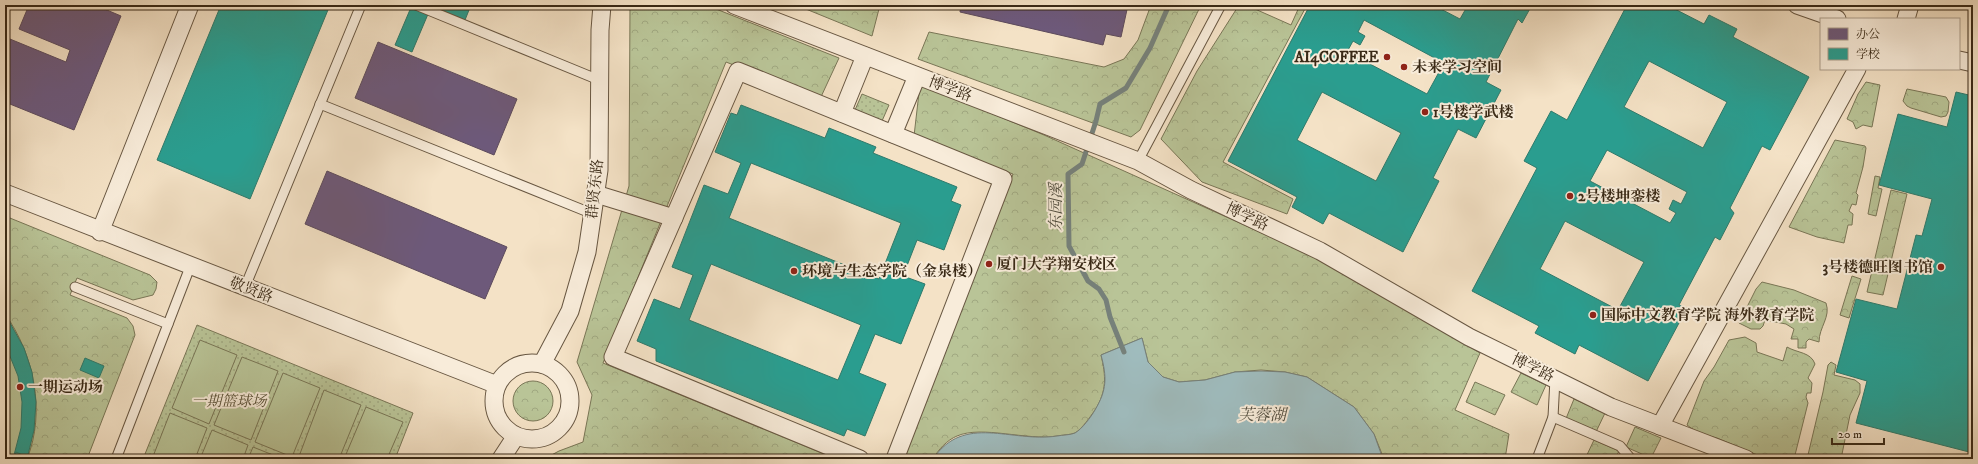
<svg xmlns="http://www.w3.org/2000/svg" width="1978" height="464" viewBox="0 0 1978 464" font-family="'IM FELL DW Pica','Noto Serif SC',serif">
  <defs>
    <pattern id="grass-dots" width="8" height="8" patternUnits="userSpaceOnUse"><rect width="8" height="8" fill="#b9c497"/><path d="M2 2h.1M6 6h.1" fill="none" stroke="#a0a881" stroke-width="1.8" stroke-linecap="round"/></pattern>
    <pattern id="forest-crowns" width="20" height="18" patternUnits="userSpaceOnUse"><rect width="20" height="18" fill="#b9c497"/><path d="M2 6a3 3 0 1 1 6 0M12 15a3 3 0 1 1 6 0" fill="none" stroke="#a0a881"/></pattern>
  </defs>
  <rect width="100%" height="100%" fill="#f4e2c6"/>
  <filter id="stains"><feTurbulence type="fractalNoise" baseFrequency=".005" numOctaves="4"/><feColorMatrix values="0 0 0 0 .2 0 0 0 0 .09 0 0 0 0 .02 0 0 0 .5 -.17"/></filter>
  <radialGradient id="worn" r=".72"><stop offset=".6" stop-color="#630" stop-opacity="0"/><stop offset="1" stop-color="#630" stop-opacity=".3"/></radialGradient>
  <g fill="url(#grass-dots)" stroke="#797656">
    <polygon points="862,94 889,105 882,121 855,110"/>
    <polygon points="197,325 413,413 395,459 143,459"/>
  </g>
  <g fill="url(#forest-crowns)" stroke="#797656">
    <polygon points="630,5 706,5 839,58 820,99 726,62 603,363 836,459 544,459 559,451 583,442 592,395 577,362 629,186"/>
    <polygon points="796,5 880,5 872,36"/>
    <polygon points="1151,5 1201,5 1140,130 1131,137 918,59 929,32 1104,67 1124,59 1138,40"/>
    <polygon points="1239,5 1246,5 1291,25 1300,5 1307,5 1223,162 1293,199 1287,214 1202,182 1161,139 1197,71"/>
    <polygon points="1866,82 1880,85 1872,127 1863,125 1856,129 1853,122 1847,119 1858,94"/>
    <path d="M920,84L1044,135L1322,260L1480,353L1455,410L1509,434L1505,459H1384L1374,434L1354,407L1307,377L1285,372L1261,370L1235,372L1205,380L1179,382L1163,377L1148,362L1142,338L1101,355C1106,376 1107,391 1095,410C1090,417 1082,429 1075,433C1070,435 1062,435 1057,436C1027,441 982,425 957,436C947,440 938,450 933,459H902L1013,174L914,136Z"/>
    <polygon points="1907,89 1946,97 1949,102 1948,112 1946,116 1941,117 1911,108 1907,106 1903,101"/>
    <polygon points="1835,140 1865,146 1866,148 1863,167 1856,193 1858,195 1856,205 1852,204 1849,211 1853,214 1852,225 1848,225 1844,243 1817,237 1789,227"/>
    <polygon points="1875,176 1880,177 1878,188 1882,189 1876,216 1868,214"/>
    <polygon points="1891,190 1907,194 1883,295 1867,292"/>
    <polygon points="5,216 150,275 157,282 156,289 153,295 133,300 77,278 70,295 127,318 133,326 135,335 87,459 27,459 11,323 5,314"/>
    <polygon points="1852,276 1861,279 1849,318 1840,315"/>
    <path d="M1762,282L1794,290L1826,303C1831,317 1819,327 1819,342L1809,339L1806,342V348H1798V339H1791L1794,329L1786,324L1765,320L1763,326L1760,329H1751L1739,323L1756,289Z"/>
    <path d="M1745,337L1756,343L1757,352L1783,361L1787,347C1797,353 1811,352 1815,364L1808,378L1812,383L1811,393H1807L1806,397L1808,403L1794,459H1767L1717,438L1698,433L1687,425L1704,381L1714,367L1729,340Z"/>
    <polygon points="1831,362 1836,365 1834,375 1855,380 1860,384 1860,393 1850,415 1841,459 1807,459 1823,392 1828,365"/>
    <polygon points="1521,373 1546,385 1537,405 1511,392"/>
    <circle cx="533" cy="401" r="20"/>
    <polygon points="1475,382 1505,395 1495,415 1466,402"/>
    <polygon points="1574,399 1605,413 1595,434 1565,421"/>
    <polygon points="1635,427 1661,438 1651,458 1626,447"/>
    <polygon points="1594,440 1619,451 1615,459 1585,459"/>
  </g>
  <g fill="#b9c497" stroke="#797656">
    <path d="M5,314C34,354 46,412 27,459H5Z"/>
    <polygon points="200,340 237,355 209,424 172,408"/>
    <polygon points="242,357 278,371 251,440 214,425"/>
    <polygon points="283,373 320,388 292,457 255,442"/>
    <polygon points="324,390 361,405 339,459 298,459"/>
    <polygon points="366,407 403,422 387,459 344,459"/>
    <polygon points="170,413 207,428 195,459 152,459"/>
    <polygon points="212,430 248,445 243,459 200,459"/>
    <polygon points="253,447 283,459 248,459"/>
  </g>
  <path fill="#9fbcbe" stroke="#76817b" d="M1142,338L1148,362L1163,377L1179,382L1205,380L1235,372L1261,371L1285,372L1307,377L1354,407L1374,434L1383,459H933C964,413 1011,443 1057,436C1062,435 1071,435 1075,433C1082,429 1091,417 1095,410C1107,390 1107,377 1101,355Z"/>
  <g fill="#6d597a" stroke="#5d4b5c">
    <polygon points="29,5 95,5 121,16 74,130 5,102 5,37 66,62 70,50 19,29"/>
    <polygon points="961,5 1128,5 1121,37 1106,34 1103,45 960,12"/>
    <polygon points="378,42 517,99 494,155 355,98"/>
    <polygon points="327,171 507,247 485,299 305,224"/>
  </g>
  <g fill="#2a9d8f" stroke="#2e7a6b" fill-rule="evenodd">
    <polygon points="221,5 330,5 250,199 157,160"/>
    <polygon points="412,5 431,7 412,52 395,45"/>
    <polygon points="429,5 471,5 465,20"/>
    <path d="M1310,5H1433L1460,19L1468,5H1532L1522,23L1518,19L1486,82L1501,90L1476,138L1458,129L1433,178L1439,181L1403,252L1329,213L1323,224L1292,207L1297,197L1228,161ZM1364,20L1444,63L1427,94L1347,52L1353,41L1360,45L1365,36L1358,32ZM1322,92L1401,133L1376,181L1297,140Z"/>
    <path d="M1627,5H1667L1704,24L1709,15L1737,29L1733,37L1809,77L1770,150L1762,146L1730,208L1734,213L1720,240L1715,237L1679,305L1687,308L1648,381L1579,345L1575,354L1535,333L1539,326L1472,291L1537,168L1524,161L1551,111L1567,120ZM1649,61L1727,102L1703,148L1624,107ZM1607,150L1687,192L1681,204L1673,200L1669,209L1676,213L1670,223L1590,181ZM1565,221L1644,262L1618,310L1540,269Z"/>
    <polygon points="1956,92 1973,96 1973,453 1856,423 1867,381 1836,372 1856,299 1897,309 1916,235 1922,236 1932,199 1879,185 1898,114 1947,127"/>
    <path d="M741,105L825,138L829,128L876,147L873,153L957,187L951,201L961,205L944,250L917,240L903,276L925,284L901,344L875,334L859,373L886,384L865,436L847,429L844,436L656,361V349L637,341L654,299L680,309L693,275L672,267L704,185L728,194L741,163L715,152L731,113L737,115ZM751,163L901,223L879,279L729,218ZM711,264L861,325L838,380L689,320Z"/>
    <polygon points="5,314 24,348 32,372 36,402 34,430 27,459 13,459 21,428 22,402 18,376 5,344"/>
    <polygon points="85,358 104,366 99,378 80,370"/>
    <polygon points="16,452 25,456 24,459 14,459"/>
  </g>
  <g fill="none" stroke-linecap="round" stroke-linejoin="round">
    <polyline stroke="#76817b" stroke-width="5" points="1124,352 1110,317 1106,300 1099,289 1088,281 1069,246 1068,174 1082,164 1096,121 1100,104 1126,88 1150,48 1169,5"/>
    <g stroke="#685742" stroke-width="11">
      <g id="lane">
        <polyline points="416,5 599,80"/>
        <polyline points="320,104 593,214"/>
        <polyline points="1138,161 1221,5"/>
        <polyline points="75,287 168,324"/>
        <polyline points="245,287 361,5"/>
        <polyline points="1553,417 1620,446 1631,459"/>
        <polyline points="116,459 190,267"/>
        <polyline points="1537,459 1553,417 1555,379"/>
      </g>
    </g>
    <g stroke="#685742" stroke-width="19">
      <g id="street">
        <polyline points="734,5 1138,161 1191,190 1320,251 1469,337 1611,407 1746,459"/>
        <polyline points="1797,5 1837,19"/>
        <polyline points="1906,19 1910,5"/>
        <polyline points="1959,60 1973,63"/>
        <polyline points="842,113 865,56"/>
        <polyline points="893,134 917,76"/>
        <polyline points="5,193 497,385"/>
        <polyline points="596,194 674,218"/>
        <polyline points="100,232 190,5"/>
        <circle cx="532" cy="401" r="38"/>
        <polyline points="542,364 570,311 587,252 599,170 600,30 602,5"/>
        <polyline points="1660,426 1857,69"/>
        <polyline points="501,459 516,436"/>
        <polyline points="860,459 613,357 738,71 1003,179 895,459"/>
      </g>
    </g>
    <use href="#lane" stroke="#f8ecda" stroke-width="9"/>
    <use href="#street" stroke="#f8ecda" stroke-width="17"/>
  </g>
  <g fill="#8f2418" stroke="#f8ecda" stroke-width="1.5">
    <circle cx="1387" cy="57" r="4"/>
    <circle cx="1404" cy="67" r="4"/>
    <circle cx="1425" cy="112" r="4"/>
    <circle cx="1570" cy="196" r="4"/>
    <circle cx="989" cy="264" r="4"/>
    <circle cx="1941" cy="267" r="4"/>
    <circle cx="794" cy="271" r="4"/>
    <circle cx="1593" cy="315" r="4"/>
    <circle cx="20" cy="387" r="4"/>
  </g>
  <g text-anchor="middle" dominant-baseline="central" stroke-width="4" stroke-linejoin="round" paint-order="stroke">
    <g font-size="15" font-weight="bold" fill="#392916" stroke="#f8ecda" text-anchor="start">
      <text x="1379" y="57" text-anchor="end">AI4COFFEE</text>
      <text x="1412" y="67">未来学习空间</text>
      <text x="1433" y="112">1号楼学武楼</text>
      <text x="1578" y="196">2号楼坤銮楼</text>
      <text x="997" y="264">厦门大学翔安校区</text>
      <text x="1933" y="267" text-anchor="end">3号楼德旺图书馆</text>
      <text x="802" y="271">环境与生态学院（金泉楼）</text>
      <text x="1601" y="315">国际中文教育学院 海外教育学院</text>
      <text x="28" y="387">一期运动场</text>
    </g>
    <g font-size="15" fill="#392916" stroke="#f8ecda">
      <text transform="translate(950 89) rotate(21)">博学路</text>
      <text transform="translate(595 189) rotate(-84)">群贤东路</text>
      <text transform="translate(1247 217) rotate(25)">博学路</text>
      <text transform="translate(251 290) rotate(21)">敬贤路</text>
      <text transform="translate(1533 368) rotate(26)">博学路</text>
    </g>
    <g font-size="15" font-style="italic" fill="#595036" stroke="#f8ecda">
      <text x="229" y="401">一期篮球场</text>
    </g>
    <g font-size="16" font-style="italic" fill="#524e40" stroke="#f8ecda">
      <text transform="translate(1056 207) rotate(-90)">东园溪</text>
      <text x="1262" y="415">芙蓉湖</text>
    </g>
  </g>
  <rect width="1978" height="464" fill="none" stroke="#f4e2c6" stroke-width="20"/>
  <rect x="6" y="6" width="1966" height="452" fill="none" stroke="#392916" stroke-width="2"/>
  <rect x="10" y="10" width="1958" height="444" fill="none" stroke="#392916"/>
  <rect x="1820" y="18" width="140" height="52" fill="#f8ecda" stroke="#ac9e8c"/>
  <rect x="1828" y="28" width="20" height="12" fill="#6d597a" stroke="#ac9e8c"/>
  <text x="1856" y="38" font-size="12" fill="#392916">办公</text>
  <rect x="1828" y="48" width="20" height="12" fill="#2a9d8f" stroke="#ac9e8c"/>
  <text x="1856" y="58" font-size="12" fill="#392916">学校</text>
  <path d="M1832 438v6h52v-6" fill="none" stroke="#392916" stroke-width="2"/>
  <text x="1838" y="438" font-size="12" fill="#392916" stroke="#f8ecda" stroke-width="3" paint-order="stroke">20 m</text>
  <rect width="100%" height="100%" filter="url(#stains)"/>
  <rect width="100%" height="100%" fill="url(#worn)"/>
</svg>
